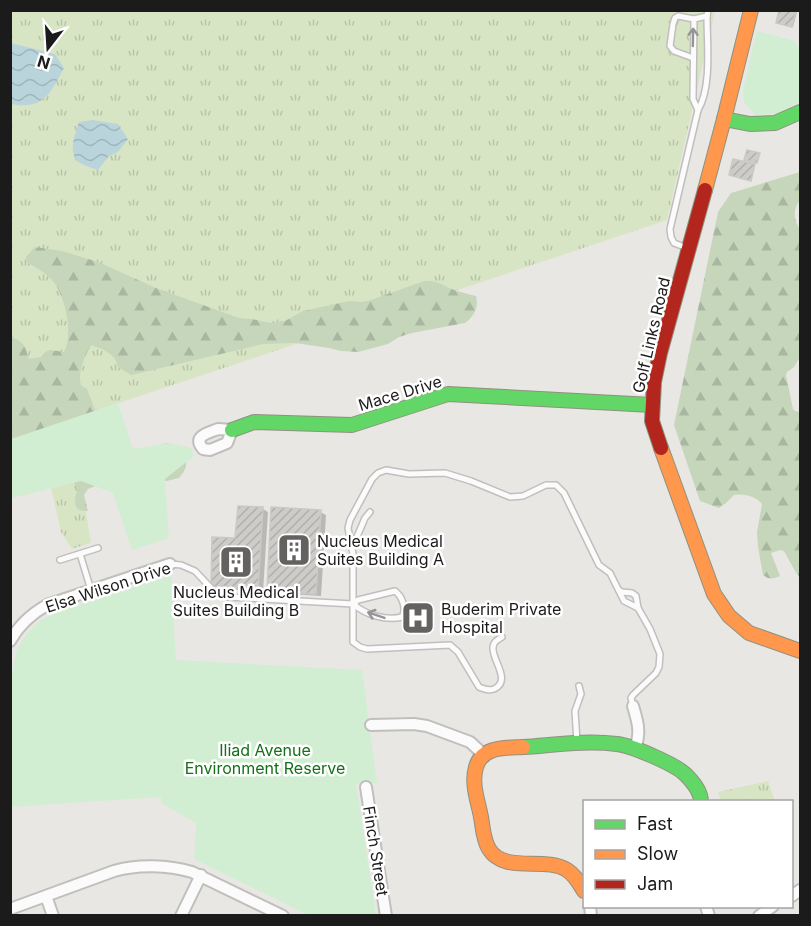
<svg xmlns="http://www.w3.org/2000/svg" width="811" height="926" viewBox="0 0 811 926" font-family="Inter,sans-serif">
  <defs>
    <pattern id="grass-tufts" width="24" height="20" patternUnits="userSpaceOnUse" patternTransform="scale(1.5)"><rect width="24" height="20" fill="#d7e5c4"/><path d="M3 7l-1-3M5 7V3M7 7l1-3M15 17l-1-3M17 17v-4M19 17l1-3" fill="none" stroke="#b8c4a8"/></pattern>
    <pattern id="forest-firs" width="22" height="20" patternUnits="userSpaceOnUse" patternTransform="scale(1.5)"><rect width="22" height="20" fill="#c5d6bb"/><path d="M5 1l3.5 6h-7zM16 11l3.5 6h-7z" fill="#a9b7a0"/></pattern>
    <pattern id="water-waves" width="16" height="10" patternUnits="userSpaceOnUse" patternTransform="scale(1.5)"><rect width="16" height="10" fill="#b9d5db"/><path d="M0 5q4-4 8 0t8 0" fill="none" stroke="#9eb6bb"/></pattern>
    <pattern id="building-hatch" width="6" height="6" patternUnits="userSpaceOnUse" patternTransform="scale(1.5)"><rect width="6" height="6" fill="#ceccc9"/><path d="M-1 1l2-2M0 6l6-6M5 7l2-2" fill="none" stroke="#b0afac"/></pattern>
  </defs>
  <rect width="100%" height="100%" fill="#e9e7e4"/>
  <g fill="url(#grass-tufts)">
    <polygon points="10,11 715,11 667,220 11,439"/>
    <polygon points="81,481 91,543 72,549 61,532 51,488"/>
    <polygon points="768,781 775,801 721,801 718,792"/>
  </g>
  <g fill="url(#forest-firs)">
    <path d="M800,172V201C792,209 794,221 800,229V357L794,367L787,372L786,375L793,409L795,411L800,412V578L795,571L784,551L780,550L771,553L780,576C774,579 769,580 763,575L758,547L757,532L762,504C757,497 744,493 734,495L726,503L719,508L700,501L674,425L718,212L731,193Z"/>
    <path d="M35,247L62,251L98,262L156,288L239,318L252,319L271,323L285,321L303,311L349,301L362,302L368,301L424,281C436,279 445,287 457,291C463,293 469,294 476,296C479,307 474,317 465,323L412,333L399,337L388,344L358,352L341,351L329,348L295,343L263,344L131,375L118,367C116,354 103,349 91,345C85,356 77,373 81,385L87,389L98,418L128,456L166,443L184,447L187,450L186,467L183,473L179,478L154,484L98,485L88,489L84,495L88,511C73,512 73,501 78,489L70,476L18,489L11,497V337C26,343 24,345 29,359L41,357L45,352L50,350L64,352C74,334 65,293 51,279C45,272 34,267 27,262L26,257Z"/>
  </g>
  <g fill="#d2eed2">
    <polygon points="757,31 795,41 800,52 800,102 777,113 758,115 755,115 744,102 743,90"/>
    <polygon points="118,403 133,449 170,443 191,448 194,456 165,479 169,538 132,550 113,493 81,481 12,498 10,476 11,439"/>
    <polygon points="171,575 176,660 362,670 377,783 356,784 376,915 308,915 194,859 196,823 161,803 161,797 11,807 11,678 17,649 27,633 41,620 59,611"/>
  </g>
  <g fill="url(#water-waves)">
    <path d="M11,43L55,54L64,68C50,94 44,110 11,104Z"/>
    <path d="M93,120L118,124L128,139L118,152L109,156L98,170C93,168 85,166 80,163C67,154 75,134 79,122Z"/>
  </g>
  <g fill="#0003">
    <polygon points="791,10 797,12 793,27 778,22"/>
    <polygon points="263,509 268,512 263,592 218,588 213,585 237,539"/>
    <polygon points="320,512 326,515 321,596 274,593 268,590"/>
  </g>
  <g fill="url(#building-hatch)" stroke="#ccc9c5" stroke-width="1.5">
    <polygon points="779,10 796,10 792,27 776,23"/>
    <polygon points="747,150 760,153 757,163 744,160"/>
    <polygon points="733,159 755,164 751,181 729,175"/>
    <polygon points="238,506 263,507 258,590 211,586 212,537 235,538"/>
    <polygon points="271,507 321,510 316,594 267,591"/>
  </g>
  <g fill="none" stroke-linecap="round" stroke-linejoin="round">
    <g stroke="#c0bfbe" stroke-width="8">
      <g id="lane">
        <polyline points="693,58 674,51 670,46 673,24 675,18 678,16 694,19"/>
        <polyline points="698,110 693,99 694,19 707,16"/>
        <path d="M687,248L674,243L671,237L670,229L698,110C712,87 707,44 707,16L708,10"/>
        <polyline points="353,546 365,518 370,512"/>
        <polyline points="80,554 91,590"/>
        <polyline points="60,560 98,548"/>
        <path d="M170,564L181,565L195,571L212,589L228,597L353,604C366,615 386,621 402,617C407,609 402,596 395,591L358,600L353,604"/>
        <polyline points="619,590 622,592 632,593 636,596 638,608 650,629 660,654 659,667 656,673 633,695 631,698 633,706"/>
        <path d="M502,637C497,640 493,642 493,648C492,660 512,681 494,689C488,691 484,689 479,687L458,652L450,645L367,649L360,647L353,642V554L348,528L350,520L372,479L378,473L386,470L409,474L445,473L471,481L510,497L523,496L546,485H556L564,493L599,565L610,573L624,601L638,608"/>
        <polyline points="577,742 575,711 581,694 579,686"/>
      </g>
    </g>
    <g stroke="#c0bfbe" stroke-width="14">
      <g id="street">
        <path d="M218,429L232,430L227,443L210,450L203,449C192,436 208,433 218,429Z"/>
        <path d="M10,641C19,625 31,614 47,605L170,564"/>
        <path d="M633,706C638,723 641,732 635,749"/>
        <polyline points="371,725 414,724 427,726 470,742 483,754"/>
        <polyline points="366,787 386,916"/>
        <polyline points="46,896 53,916"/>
        <polyline points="792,896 800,890"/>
        <polyline points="590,906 591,916"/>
        <polyline points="706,906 709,916"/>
        <path d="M10,909L114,871C138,864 168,865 192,872L283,916"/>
        <polyline points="181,916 201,875"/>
        <polyline points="759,916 773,906"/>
      </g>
    </g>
    <g stroke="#90917e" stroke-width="16">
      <g id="fast">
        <polyline points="724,119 750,124 775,123 800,112"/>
        <polyline points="232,430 254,422 352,425 448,394 652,405"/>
        <path d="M523,747C554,745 586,740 617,744C633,746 674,764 685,774C693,782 701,791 701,802"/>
      </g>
    </g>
    <g stroke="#90917e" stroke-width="16">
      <g id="slow">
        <polyline points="705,190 724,119 751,10"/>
        <polyline points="661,448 714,594 729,616 749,633 800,651"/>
        <path d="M523,747C506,748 482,746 476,767C471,784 478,801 481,817C483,828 483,839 489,849C504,874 545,856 567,870C575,875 579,883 584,891"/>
      </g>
    </g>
    <g stroke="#90917e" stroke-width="16">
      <polyline id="jam" points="661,448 652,421 654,382 660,353 705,190"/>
    </g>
    <use href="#lane" stroke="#fcfbfb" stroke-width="5"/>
    <use href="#street" stroke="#fcfbfb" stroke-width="10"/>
    <use href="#fast" stroke="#63d668" stroke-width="14"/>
    <use href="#slow" stroke="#ff974d" stroke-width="14"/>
    <use href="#jam" stroke="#b3261e" stroke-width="14"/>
  </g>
  <defs><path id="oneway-shaft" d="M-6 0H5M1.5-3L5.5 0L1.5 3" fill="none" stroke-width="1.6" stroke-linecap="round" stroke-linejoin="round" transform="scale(1.5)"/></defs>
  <g stroke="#979696">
    <use href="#oneway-shaft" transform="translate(693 37) rotate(-89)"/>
    <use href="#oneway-shaft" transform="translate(376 615) rotate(-161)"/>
  </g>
  <defs>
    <g id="building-square" transform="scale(1.725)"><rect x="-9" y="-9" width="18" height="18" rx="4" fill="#636261" stroke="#fff"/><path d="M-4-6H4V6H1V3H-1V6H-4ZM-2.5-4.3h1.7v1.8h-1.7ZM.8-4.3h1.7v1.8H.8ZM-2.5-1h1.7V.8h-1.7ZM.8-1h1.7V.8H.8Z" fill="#fff"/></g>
    <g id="hospital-square" transform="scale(1.725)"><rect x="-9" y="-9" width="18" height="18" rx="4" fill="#636261" stroke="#fff"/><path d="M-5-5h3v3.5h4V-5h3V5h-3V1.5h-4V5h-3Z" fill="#fff"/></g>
  </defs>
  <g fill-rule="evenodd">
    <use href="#building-square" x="294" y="550"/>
    <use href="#building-square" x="236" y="562"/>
    <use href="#hospital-square" x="418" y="618"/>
  </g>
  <g text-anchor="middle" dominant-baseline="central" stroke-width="5" stroke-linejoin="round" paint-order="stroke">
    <g font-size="16" fill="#1b1b1b" stroke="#fff">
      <text transform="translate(651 335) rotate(-77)">Golf Links Road</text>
      <text transform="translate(400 393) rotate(-17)">Mace Drive</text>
      <text transform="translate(108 587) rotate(-18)">Elsa Wilson Drive</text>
      <text transform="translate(376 851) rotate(81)">Finch Street</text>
    </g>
    <g font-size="16" fill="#1b1b1b" stroke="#fff" text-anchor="start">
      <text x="317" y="541">Nucleus Medical<tspan x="317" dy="18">Suites Building A</tspan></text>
      <text x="236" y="592" text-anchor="middle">Nucleus Medical<tspan x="236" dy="18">Suites Building B</tspan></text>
      <text x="441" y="609">Buderim Private<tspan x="441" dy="18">Hospital</tspan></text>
    </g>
    <g font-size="16" fill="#137018" stroke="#fff">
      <text x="265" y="750">Iliad Avenue<tspan x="265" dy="18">Environment Reserve</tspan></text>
    </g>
  </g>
  <rect width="811" height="926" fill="none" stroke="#1b1b1b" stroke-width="24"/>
  <rect x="583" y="800" width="210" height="108" fill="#ffffff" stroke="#a4a4a4" stroke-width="1.5"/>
  <rect x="595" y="820" width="30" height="9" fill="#63d668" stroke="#a4a4a4" stroke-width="1.5"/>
  <text x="637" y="830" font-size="18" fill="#1b1b1b">Fast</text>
  <rect x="595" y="850" width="30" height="9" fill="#ff974d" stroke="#a4a4a4" stroke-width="1.5"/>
  <text x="637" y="860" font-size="18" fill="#1b1b1b">Slow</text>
  <rect x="595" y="880" width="30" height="9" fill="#b3261e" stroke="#a4a4a4" stroke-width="1.5"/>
  <text x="637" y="890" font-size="18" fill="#1b1b1b">Jam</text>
  <g transform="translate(48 48) rotate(197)" stroke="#ffffff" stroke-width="4.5" paint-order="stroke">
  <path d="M0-4.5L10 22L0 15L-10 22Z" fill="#1b1b1b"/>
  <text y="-9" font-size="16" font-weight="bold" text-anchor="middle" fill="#1b1b1b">N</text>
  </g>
</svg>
